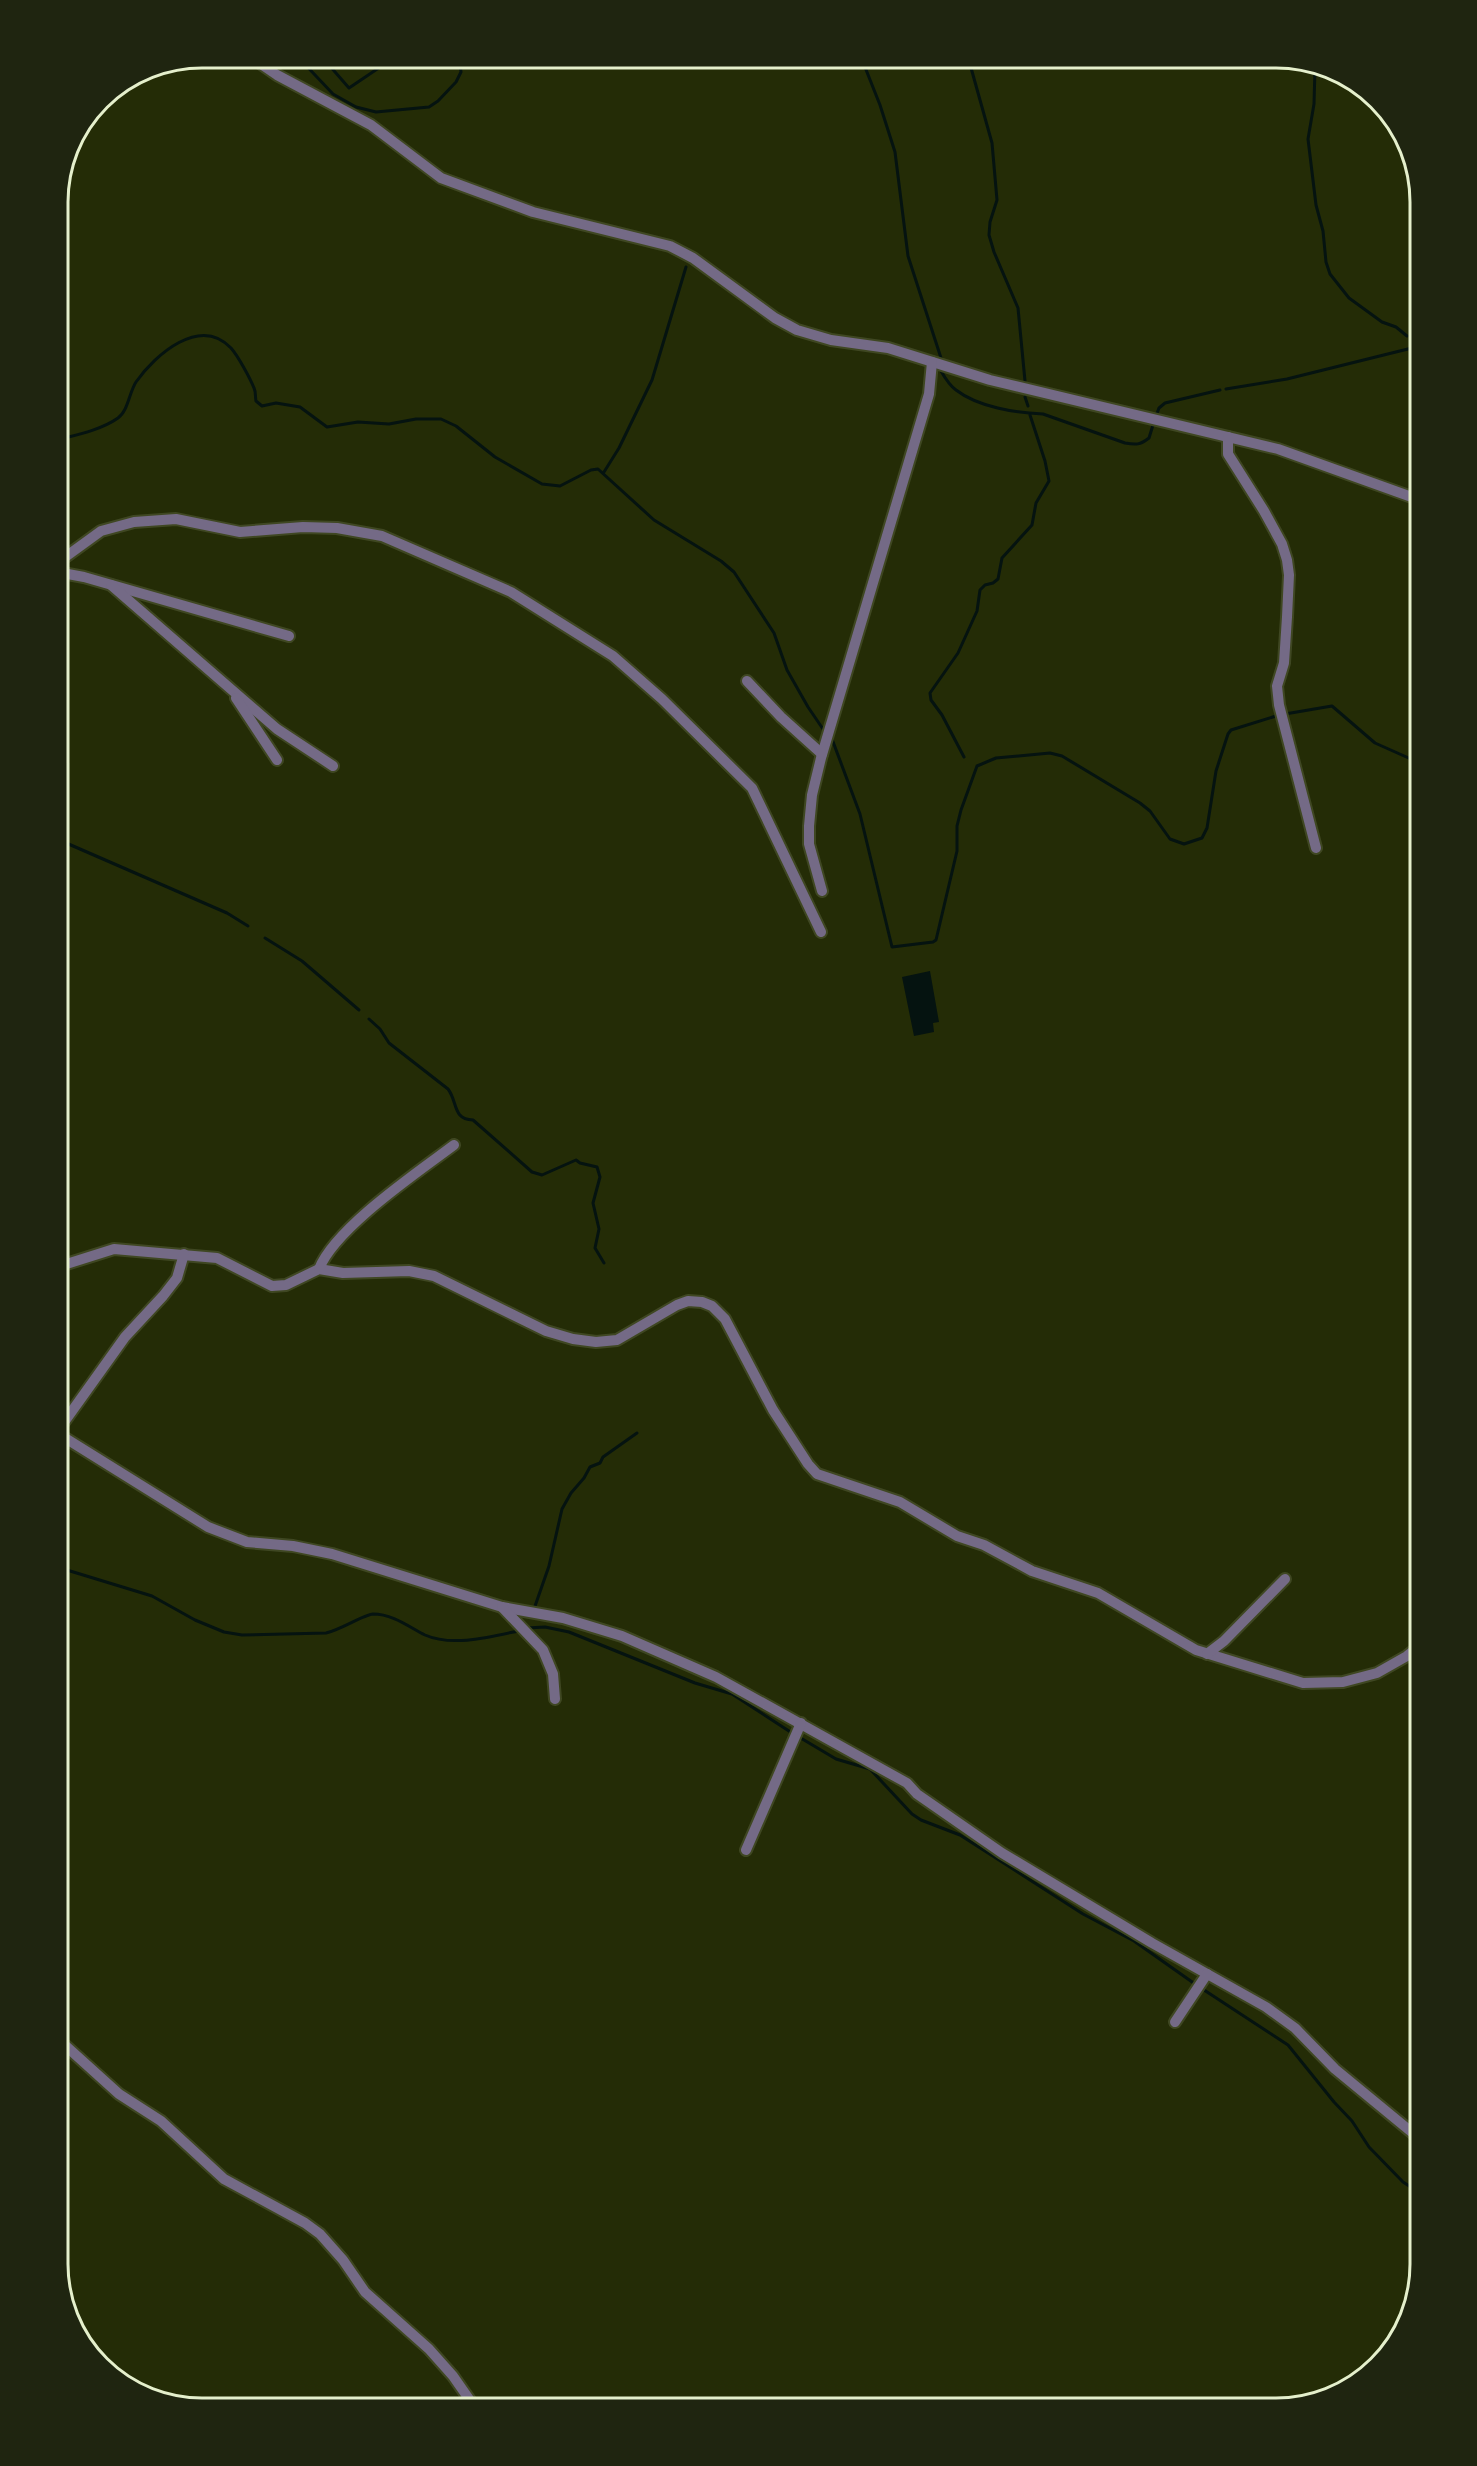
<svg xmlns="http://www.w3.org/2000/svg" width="1477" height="2466" viewBox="0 0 1477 2466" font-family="'DM Sans',sans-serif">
  <rect width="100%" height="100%" fill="#242c06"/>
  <polygon fill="#051310" points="930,971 939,1022 933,1023 934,1032 914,1036 902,977"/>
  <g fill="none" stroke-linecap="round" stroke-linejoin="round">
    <g stroke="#051310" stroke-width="3">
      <polyline points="298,57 333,94 356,107 376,112 429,107 438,101 456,82 461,72 459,57"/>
      <polyline points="322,57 349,88 395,57"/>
      <polyline points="861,57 880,105 895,152 908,256 941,358"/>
      <polyline points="968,57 992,143 997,200 990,222 989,235 994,252 1018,308 1025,381"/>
      <polyline points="1315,68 1314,104 1308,139 1316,205 1323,231 1326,262 1330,274 1349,298 1382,322 1396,327 1407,336"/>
      <path d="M941,371C945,378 949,385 956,390C978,407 1016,413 1043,414L1125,443C1136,445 1140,445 1149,438L1153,425"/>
      <polyline points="1226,389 1287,379 1420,346"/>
      <polyline points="1025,397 1028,406"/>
      <polyline points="1156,416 1159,408 1165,403 1220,390"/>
      <path d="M57,440C76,435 101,430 118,418C128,411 129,393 136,382C155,355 200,315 231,348C238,356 250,378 254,388C256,392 255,396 256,401L262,406L276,403L300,407L327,427L358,422L389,424L416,419H441L456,426L495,457L542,484L560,486L591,470L598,469L654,520L721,561L734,572L774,633L787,670L808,707L825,732"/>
      <polyline points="604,472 619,448 652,380 686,267"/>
      <polyline points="1285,714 1332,706 1375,743 1420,763"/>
      <polyline points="832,739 860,814 892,947 933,942 936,940 957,851 957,826 961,810 977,766 996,758 1050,753 1062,756 1140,803 1150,811 1170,839 1184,844 1202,838 1207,828 1216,771 1228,734 1231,730 1276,716"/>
      <polyline points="964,757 942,715 931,700 930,693 958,653 977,611 980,590 985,585 993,583 998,579 1002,558 1032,525 1036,503 1049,481 1045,461 1030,415"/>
      <polyline points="57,839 227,913 248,926"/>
      <polyline points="265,938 302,961 359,1010"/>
      <path d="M369,1019L380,1029L389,1043L448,1089C458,1102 452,1119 473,1120L532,1172L542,1175L576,1160L580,1163L597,1167L600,1177L593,1203L599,1229L595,1248L604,1263"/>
      <path d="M57,1567L152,1596L195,1620L224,1632L242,1635L326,1633C340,1630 363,1615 373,1614C393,1614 409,1627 425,1635C452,1647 490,1637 518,1631"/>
      <polyline points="534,1609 549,1566 562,1509 571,1493 584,1478 590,1467 600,1463 603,1457 637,1433"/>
      <polyline points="527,1628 545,1627 569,1632 695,1683 732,1694 792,1733"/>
      <polyline points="799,1737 836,1759 870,1769 912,1814 921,1820 960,1835 1083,1914 1134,1941 1195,1984"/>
      <polyline points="1201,1988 1288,2045 1334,2102 1352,2121 1369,2147 1403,2182 1420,2193"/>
    </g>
    <g stroke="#3f4722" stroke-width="14">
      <g id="minor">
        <polyline points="251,57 277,75 371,125 441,178 533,212 670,246 693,258 775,318 797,330 831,340 888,348 990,380 1278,449 1420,500"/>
        <polyline points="1228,437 1228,454 1264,511 1282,544 1287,560 1289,575 1287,617 1284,663 1277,686 1279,705 1316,848"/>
        <polyline points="57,563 101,531 134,522 176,519 240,532 303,527 337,528 382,536 511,592 613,656 662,699 752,788 821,932"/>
        <polyline points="57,572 84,577 289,636"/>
        <polyline points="111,585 277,729 333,766"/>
        <polyline points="747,681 781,717 822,754"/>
        <polyline points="236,698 277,760"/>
        <polyline points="822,891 809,844 809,826 812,795 821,758 929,394 932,362"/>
        <polyline points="57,1267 114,1249 217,1258 272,1286 286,1285 319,1269 343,1273 409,1271 434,1276 546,1331 573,1339 596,1342 617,1340 677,1305 688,1301 702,1302 712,1306 725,1319 773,1410 808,1464 817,1474 900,1502 957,1536 984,1545 1032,1571 1098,1593 1196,1650 1303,1683 1343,1682 1377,1673 1407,1656 1417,1648 1420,1639"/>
        <path d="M319,1269C335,1228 418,1172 454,1145"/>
        <polyline points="57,1432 125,1337 163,1296 177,1278 184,1254"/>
        <polyline points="57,1433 208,1527 247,1542 293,1546 332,1554 502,1607 563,1618 622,1636 716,1677 907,1783 917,1794 1002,1853 1152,1943 1266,2007 1295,2028 1335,2069 1420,2139"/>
        <polyline points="502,1607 543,1650 553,1674 555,1699"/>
        <polyline points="1207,1654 1224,1641 1285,1579"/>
        <polyline points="746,1850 801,1723"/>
        <polyline points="1175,2022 1207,1974"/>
        <polyline points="57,2038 119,2094 161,2121 224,2179 305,2223 320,2234 343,2260 365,2292 429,2349 453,2376 476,2409"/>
      </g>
    </g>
    <use href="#minor" stroke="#746a86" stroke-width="10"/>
  </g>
  <path d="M0 0H1477V2466H0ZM202 68H1276A134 134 0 0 1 1410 202V2264A134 134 0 0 1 1276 2398H202A134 134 0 0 1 68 2264V202A134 134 0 0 1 202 68Z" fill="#1f2510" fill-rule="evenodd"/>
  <path fill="none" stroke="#e5f0cc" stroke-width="3" d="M202 68H1276A134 134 0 0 1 1410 202V2264A134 134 0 0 1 1276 2398H202A134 134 0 0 1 68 2264V202A134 134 0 0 1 202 68Z"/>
</svg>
